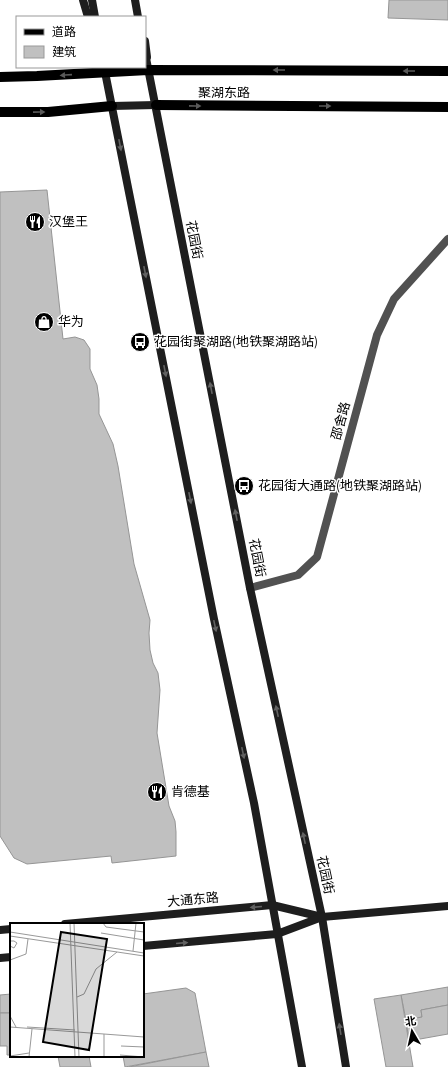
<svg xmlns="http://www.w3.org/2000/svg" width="448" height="1067" viewBox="0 0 448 1067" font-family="'Source Sans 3','Noto Sans SC',sans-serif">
  <rect width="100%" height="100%" fill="#fff"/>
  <g fill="#c0c0c0" stroke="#959595">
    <polygon points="389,0 448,0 448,20 388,18"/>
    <polygon points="47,190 63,339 75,337 84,340 90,349 90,369 97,385 99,399 99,414 113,444 118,466 134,564 150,620 149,633 150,650 153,663 158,673 160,690 157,733 169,806 175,821 176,832 176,856 112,863 111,856 27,864 14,858 0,836 0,192"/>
    <polygon points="448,987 448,1005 421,1010 422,1017 406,1020 401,995"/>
    <polygon points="186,988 195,993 206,1052 125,1067 123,1056 143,1056 143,994"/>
    <polygon points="11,994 11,1013 0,1013 0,995"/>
    <polygon points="401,995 413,1067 386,1067 374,999"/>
    <polygon points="448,1005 448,1034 409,1041 406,1020 422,1017 421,1010"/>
    <polygon points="0,1013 11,1013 11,1055 7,1055 7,1046 0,1046"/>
    <polygon points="206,1052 209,1067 129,1067"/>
    <polygon points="58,1056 89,1056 91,1067 60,1067"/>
  </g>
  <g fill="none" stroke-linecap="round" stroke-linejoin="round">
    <polyline stroke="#515151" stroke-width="8" points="250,588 298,575 317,557 377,335 394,299 448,239"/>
    <g stroke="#1e1e1e" stroke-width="8">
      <polyline points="83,0 88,17"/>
      <polyline points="92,0 95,17"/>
      <polyline points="135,0 138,17"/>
      <polyline points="145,41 147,57"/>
      <polyline points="145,53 250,588 322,917 346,1067"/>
      <polyline points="104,67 214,619 254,803 302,1067"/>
      <polyline points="112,106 156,105"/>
      <polyline points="65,924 272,905 322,917"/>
      <polyline points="0,930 11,929"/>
      <polyline points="143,946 277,934 322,917 448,906"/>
      <polyline points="0,958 11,957"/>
    </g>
    <g stroke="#000" stroke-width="10">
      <polyline points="0,77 37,76 148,70 448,71"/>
      <polyline points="156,105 448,107"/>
      <polyline points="0,112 48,112 112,106"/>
    </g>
  </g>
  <defs><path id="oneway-solid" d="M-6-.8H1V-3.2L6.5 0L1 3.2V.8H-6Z"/></defs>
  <g fill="#595959">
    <use href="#oneway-solid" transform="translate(279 70) rotate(-180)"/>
    <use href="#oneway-solid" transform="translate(409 71) rotate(-180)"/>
    <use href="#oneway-solid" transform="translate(66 75) rotate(176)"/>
    <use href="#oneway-solid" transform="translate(195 106) rotate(1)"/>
    <use href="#oneway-solid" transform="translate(325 106)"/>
    <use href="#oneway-solid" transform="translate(39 112) rotate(-1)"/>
  </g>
  <g fill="#626262">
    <use href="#oneway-solid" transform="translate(120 145) rotate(79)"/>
    <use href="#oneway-solid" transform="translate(145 272) rotate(79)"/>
    <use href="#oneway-solid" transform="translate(165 371) rotate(79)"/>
    <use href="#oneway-solid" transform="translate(211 388) rotate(-101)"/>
    <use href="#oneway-solid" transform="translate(190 498) rotate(79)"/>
    <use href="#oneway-solid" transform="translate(236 515) rotate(-101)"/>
    <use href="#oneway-solid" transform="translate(215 626) rotate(78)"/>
    <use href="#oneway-solid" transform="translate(277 711) rotate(-102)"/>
    <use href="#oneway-solid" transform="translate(243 753) rotate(78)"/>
    <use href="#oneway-solid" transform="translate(304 838) rotate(-102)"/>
    <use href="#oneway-solid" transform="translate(256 907) rotate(175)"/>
    <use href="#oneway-solid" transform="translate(182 943) rotate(-5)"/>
    <use href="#oneway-solid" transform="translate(340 1029) rotate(-99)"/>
  </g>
  <defs>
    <g id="restaurant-disc" transform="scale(1)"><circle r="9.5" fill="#000" stroke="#fff"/><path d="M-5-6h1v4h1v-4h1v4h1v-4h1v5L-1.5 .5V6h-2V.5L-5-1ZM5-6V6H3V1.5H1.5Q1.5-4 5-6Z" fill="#fff"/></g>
    <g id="shop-disc" transform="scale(1)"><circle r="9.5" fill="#000" stroke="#fff"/><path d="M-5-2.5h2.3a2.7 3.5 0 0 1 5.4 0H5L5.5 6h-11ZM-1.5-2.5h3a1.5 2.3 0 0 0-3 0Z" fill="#fff"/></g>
    <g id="bus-disc" transform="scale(1)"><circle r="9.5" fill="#000" stroke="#fff"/><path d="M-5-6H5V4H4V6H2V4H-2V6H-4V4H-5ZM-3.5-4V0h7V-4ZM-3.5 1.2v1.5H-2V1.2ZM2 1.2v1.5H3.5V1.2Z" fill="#fff"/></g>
  </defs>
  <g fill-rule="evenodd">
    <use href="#restaurant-disc" x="35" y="222"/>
    <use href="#shop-disc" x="44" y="322"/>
    <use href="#bus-disc" x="140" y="342"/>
    <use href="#bus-disc" x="244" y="486"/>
    <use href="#restaurant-disc" x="157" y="792"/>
  </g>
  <g text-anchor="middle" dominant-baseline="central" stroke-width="3" stroke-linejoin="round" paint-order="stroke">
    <g font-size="13" fill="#000" stroke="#fff">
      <text x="224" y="93">聚湖东路</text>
      <text transform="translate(194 240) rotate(79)">花园街</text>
      <text transform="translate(341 421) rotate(-75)">邵舍路</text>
      <text transform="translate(257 558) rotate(79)">花园街</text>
      <text transform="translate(325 875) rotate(78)">花园街</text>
      <text transform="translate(193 900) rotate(-5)">大通东路</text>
    </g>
    <g font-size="13" fill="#000" stroke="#fff" text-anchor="start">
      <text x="49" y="222">汉堡王</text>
      <text x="58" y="322">华为</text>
      <text x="154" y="342">花园街聚湖路(地铁聚湖路站)</text>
      <text x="258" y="486">花园街大通路(地铁聚湖路站)</text>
      <text x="171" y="792">肯德基</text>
    </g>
  </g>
  <g transform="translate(10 923)">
    <rect width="134" height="134" fill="#fff"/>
    <path fill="none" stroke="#999" stroke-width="1" d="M60,0L65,134M64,0L69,134M93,0L96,4L134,9M0,9L134,30M91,10L134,17M0,13L134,33M0,18H4L7,20L4,25L0,23M123,28L126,0M0,37L16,31L18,16M67,74L74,71L86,46L107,29M0,93L6,104M0,104L134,114M17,104L65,107M94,111V134M111,123L134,124M110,132L134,134M0,133L19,130M19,134L22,106"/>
    <path fill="#000" fill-opacity="0.15" stroke="#000" stroke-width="2" d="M51,9L97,16L79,127L33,119Z"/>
    <rect width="134" height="134" fill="none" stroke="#000" stroke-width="2"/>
  </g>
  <rect x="16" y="16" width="130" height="52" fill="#ffffff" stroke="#999999"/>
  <rect x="24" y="29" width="20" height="6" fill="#000000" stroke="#999999"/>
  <text x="52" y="36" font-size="12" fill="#000000">道路</text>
  <rect x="24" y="46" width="20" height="12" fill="#c0c0c0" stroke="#999999"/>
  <text x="52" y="56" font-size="12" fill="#000000">建筑</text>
  <g transform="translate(412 1031) rotate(351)" stroke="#ffffff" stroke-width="3" paint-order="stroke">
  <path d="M0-3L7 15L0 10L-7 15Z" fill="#000000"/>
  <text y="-6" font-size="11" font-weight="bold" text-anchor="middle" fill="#000000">北</text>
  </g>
</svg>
